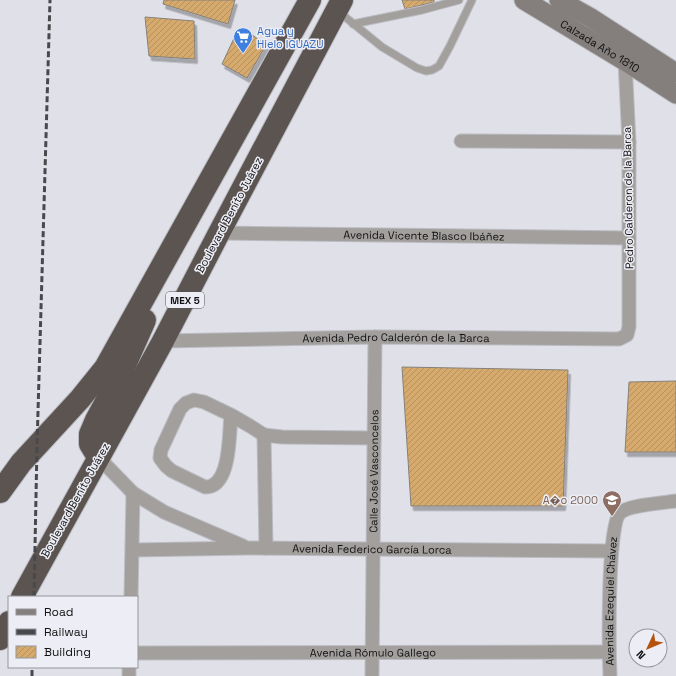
<svg xmlns="http://www.w3.org/2000/svg" width="676" height="676" viewBox="0 0 676 676" font-family="'Space Grotesk',sans-serif">
  <defs>
    <pattern id="building-hatch" width="6" height="6" patternUnits="userSpaceOnUse"><rect width="6" height="6" fill="#d6aa6c"/><path d="M-1 1l2-2M0 6l6-6M5 7l2-2" fill="none" stroke="#b7915d"/></pattern>
    <filter id="shadow"><feDropShadow dx="2.5" dy="4.5" stdDeviation="0" flood-color="#0004"/></filter>
  </defs>
  <rect width="100%" height="100%" fill="#e0e1e8"/>
  <g fill="url(#building-hatch)" stroke="#85807a" filter="url(#shadow)">
    <polygon points="164,0 235,0 228,24 163,4"/>
    <polygon points="402,0 434,0 434,2 405,9"/>
    <polygon points="145,17 194,21 195,59 149,56"/>
    <polygon points="251,34 266,45 247,78 222,64 235,36 246,43"/>
    <polygon points="402,367 568,370 563,506 411,506"/>
    <polygon points="676,381 676,452 625,452 629,382"/>
  </g>
  <g fill="none" stroke-linecap="round" stroke-linejoin="round">
    <g stroke="#bbbcc2" stroke-width="9">
      <g id="lane">
        <polyline points="339,12 382,47 417,68 426,71 432,70 439,66 450,46 472,0"/>
        <polyline points="353,24 422,10 459,0"/>
      </g>
    </g>
    <g stroke="#bbbcc2" stroke-width="15">
      <g id="street">
        <polyline points="461,141 629,142"/>
        <path id="s1" d="M219,233L629,238"/>
        <path id="s2" d="M163,341L375,337L619,339L627,335L629,327V142L625,61"/>
        <path d="M231,415L204,402L194,400L186,403L180,409L161,450L160,458L166,466L172,471L205,487C231,488 229,434 231,415L250,426L264,435"/>
        <polyline points="264,435 266,548"/>
        <polyline points="264,435 282,437 374,438"/>
        <polyline points="98,457 133,493 164,512 243,546"/>
        <path id="s3" d="M133,550L248,548L611,551"/>
        <polyline points="131,597 133,493"/>
        <path id="s4" d="M137,653L609,652"/>
        <polyline points="129,676 129,667"/>
        <path id="s5" d="M372,676L375,337"/>
        <path id="s6" d="M610,676C609,652 607,525 620,513C628,505 663,503 676,501"/>
      </g>
    </g>
    <g stroke="#bbbcc2" stroke-width="21">
      <g id="secondary">
        <path id="s7" d="M524,0L625,61L676,94"/>
        <polyline points="559,0 591,18 676,73"/>
      </g>
    </g>
    <g stroke="#bbbcc2" stroke-width="24">
      <g id="highway">
        <polyline points="98,457 90,444 90,434 96,420 122,372 145,320"/>
        <polyline points="0,492 21,463 80,399 105,368 310,0"/>
        <polyline points="22,597 163,341 219,233 342,0"/>
        <polyline points="0,639 9,622"/>
      </g>
    </g>
    <use href="#lane" stroke="#a29f9d" stroke-width="7"/>
    <use href="#street" stroke="#a29f9d" stroke-width="13"/>
    <use href="#secondary" stroke="#847f7c" stroke-width="19"/>
    <use href="#highway" stroke="#5b5451" stroke-width="22"/>
    <g stroke="#48494c" stroke-width="3" stroke-dasharray="6 3" stroke-linecap="butt">
      <polyline points="34,597 37,446 50,0"/>
      <polyline points="32,676 32,667"/>
    </g>
  </g>
  <defs>
    <g id="supermarket-pin" transform="scale(1)"><path d="M0 17L-7.5 6A9.5 9.5 0 1 1 7.5 6Z" fill="#3f7fe0" stroke="#edeef5"/><path d="M-6-5.5h2.5l.6 2H6L4.5 2H-2.5L-4.4-4H-6ZM-1.5 3.2a1.3 1.3 0 1 0 .1 0ZM3 3.2a1.3 1.3 0 1 0 .1 0Z" fill="#fff"/></g>
    <g id="school-pin" transform="scale(1)"><path d="M0 17L-7.5 6A9.5 9.5 0 1 1 7.5 6Z" fill="#8d6e63" stroke="#edeef5"/><path d="M0-5L7-2L0 1L-7-2ZM-4 1L0 2.5L4 1V4Q0 6-4 4Z" fill="#fff"/></g>
  </defs>
  <g fill-rule="evenodd">
    <use href="#supermarket-pin" x="243" y="37"/>
    <use href="#school-pin" x="612" y="500"/>
  </g>
  <g text-anchor="middle" dominant-baseline="central" stroke-width="3" stroke-linejoin="round" paint-order="stroke">
    <rect fill="#edeef5" stroke="#535357" stroke-width="1" x="166" y="292" width="38" height="16" rx="3"/>
    <g font-size="10" font-weight="bold" fill="#111113">
      <text x="185" y="300">MEX 5</text>
    </g>
    <g font-size="11" fill="#366cbe" stroke="#edeef5" text-anchor="start">
      <text x="257" y="31">Agua y<tspan x="257" dy="13">Hielo IGUAZU</tspan></text>
    </g>
    <g font-size="11" fill="#111113" stroke="#edeef5">
      <text stroke="none"><textPath href="#s7" startOffset="89">Calzada Año 1810</textPath></text>
      <text transform="translate(628 198) rotate(-91)">Pedro Calderon de la Barca</text>
      <text transform="translate(229 215) rotate(-62)">Boulevard Benito Juárez</text>
      <text stroke="none"><textPath href="#s1" startOffset="205">Avenida Vicente Blasco Ibáñez</textPath></text>
      <text stroke="none"><textPath href="#s2" startOffset="233">Avenida Pedro Calderón de la Barca</textPath></text>
      <text stroke="none"><textPath href="#s5" startOffset="205">Calle José Vasconcelos</textPath></text>
      <text transform="translate(75 500) rotate(-61)">Boulevard Benito Juárez</text>
      <text stroke="none"><textPath href="#s3" startOffset="239">Avenida Federico García Lorca</textPath></text>
      <text stroke="none"><textPath href="#s6" startOffset="75">Avenida Ezequiel Chávez</textPath></text>
      <text stroke="none"><textPath href="#s4" startOffset="236">Avenida Rómulo Gallego</textPath></text>
    </g>
    <g font-size="11" fill="#785e54" stroke="#edeef5" text-anchor="end">
      <text x="598" y="500">A�o 2000</text>
    </g>
  </g>
  <rect x="8" y="596" width="130" height="72" fill="#edeef5" stroke="#95969b"/>
  <rect x="16" y="609" width="20" height="6" fill="#847f7c" stroke="#95969b"/>
  <text x="44" y="616" font-size="12" fill="#111113">Road</text>
  <rect x="16" y="629" width="20" height="6" fill="#48494c" stroke="#95969b"/>
  <text x="44" y="636" font-size="12" fill="#111113">Railway</text>
  <rect x="16" y="646" width="20" height="12" fill="url(#building-hatch)" stroke="#95969b"/>
  <text x="44" y="656" font-size="12" fill="#111113">Building</text>
  <g transform="translate(648 648) rotate(226)"><circle r="19" fill="#edeef5" stroke="#95969b"/>
  <path d="M0-3L7 15L0 10L-7 15Z" fill="#b45310"/>
  <text y="-6" font-size="11" font-weight="bold" text-anchor="middle" fill="#111113">N</text>
  </g>
</svg>
